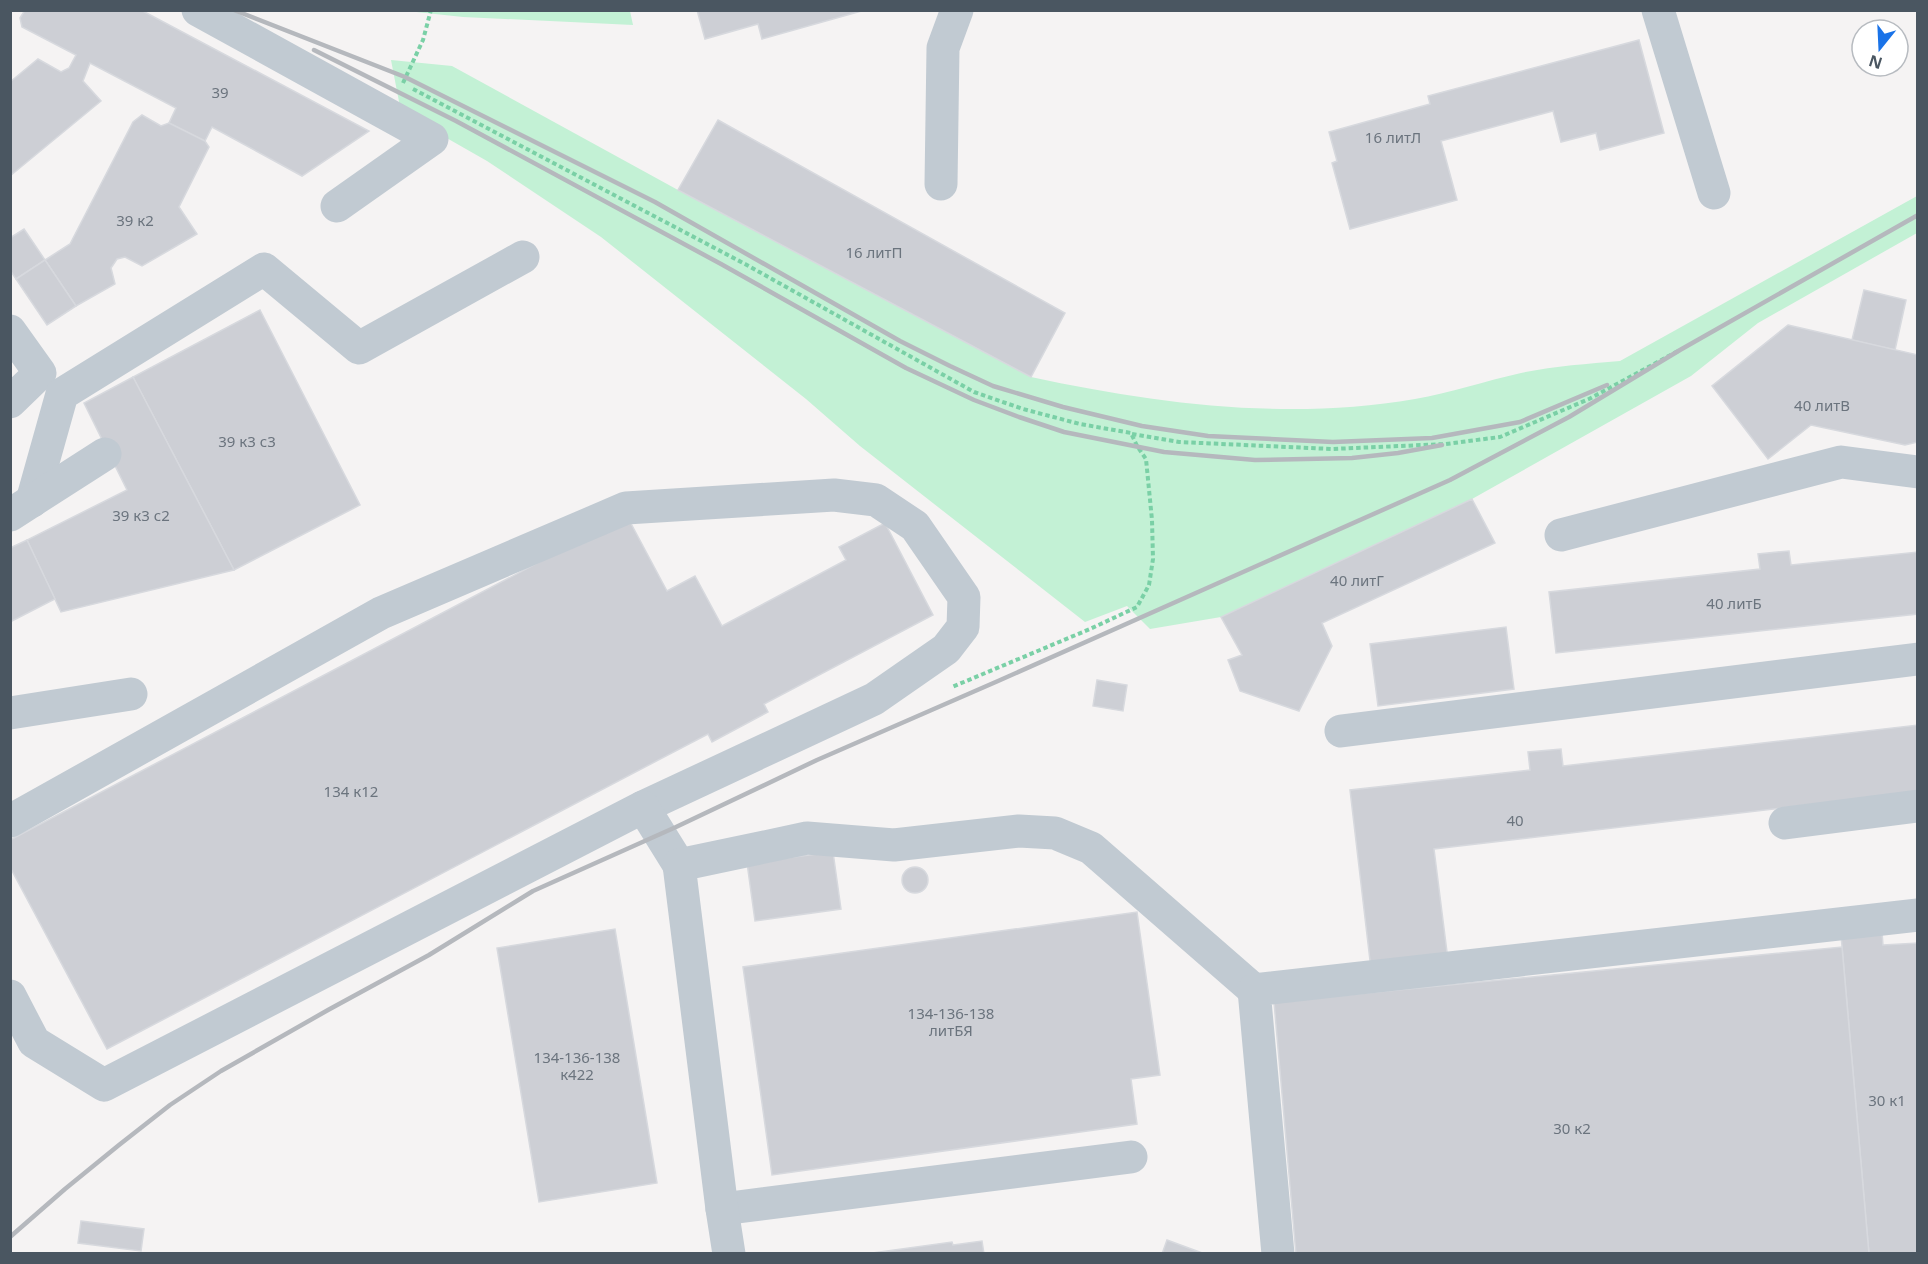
<svg xmlns="http://www.w3.org/2000/svg" width="1928" height="1264" viewBox="0 0 1928 1264" font-family="'Noto Sans',sans-serif">
  <rect width="100%" height="100%" fill="#f5f3f3"/>
  <g fill="#c3f1d5">
    <polygon points="407,11 630,11 633,25 463,17"/>
    <path d="M391,60L452,66L678,190L1031,377C1156,404 1288,421 1415,399C1450,393 1485,381 1521,373C1553,366 1587,364 1620,361L1917,196V233L1758,323L1691,376L1472,499L1221,617L1150,629L1127,606L1085,622L860,446L806,399L601,237L487,161L401,112Z"/>
  </g>
  <g fill="#cdcfd5" stroke="#d7d9de" stroke-width="1.5">
    <polygon points="25,10 141,10 369,131 302,176 212,127 205,141 169,123 176,108 90,63 83,81 101,101 10,176 10,82 38,59 61,72 69,68 76,55 22,27 20,18"/>
    <polygon points="697,10 865,10 762,39 758,24 705,39"/>
    <polygon points="1639,40 1664,133 1600,150 1596,133 1561,142 1553,111 1441,141 1457,200 1350,229 1332,163 1337,161 1329,132 1430,104 1428,96"/>
    <polygon points="142,115 161,126 169,123 205,141 209,147 179,207 197,234 142,266 125,257 117,259 111,268 115,284 76,306 45,260 70,244 133,122"/>
    <polygon points="718,120 1065,313 1031,377 678,190"/>
    <polygon points="24,229 45,260 16,279 10,270 10,238"/>
    <polygon points="45,260 76,306 47,325 16,279"/>
    <polygon points="1864,290 1906,300 1895,350 1852,340"/>
    <polygon points="260,310 360,505 234,570 133,377"/>
    <polygon points="1788,325 1918,355 1918,442 1905,445 1811,425 1768,459 1712,386"/>
    <polygon points="133,377 234,570 61,612 27,540 127,490 84,403"/>
    <polygon points="1472,499 1495,543 1322,623 1332,646 1299,711 1240,691 1228,660 1242,655 1221,617"/>
    <polygon points="627,516 667,591 695,576 722,626 846,560 839,547 885,523 933,615 764,704 768,712 712,742 708,734 107,1049 10,867 10,840"/>
    <polygon points="27,540 55,599 10,622 10,548"/>
    <polygon points="1789,551 1791,565 1918,552 1918,614 1556,653 1549,592 1760,569 1758,554"/>
    <polygon points="1506,627 1514,689 1378,706 1370,644"/>
    <polygon points="1097,680 1127,685 1123,711 1093,706"/>
    <polygon points="1918,725 1918,792 1434,849 1448,960 1371,969 1350,790 1530,770 1528,752 1561,749 1563,766"/>
    <polygon points="833,852 841,909 755,921 747,863"/>
    <circle cx="915" cy="880" r="13"/>
    <polygon points="1137,912 1160,1075 1131,1079 1137,1124 772,1175 743,967"/>
    <polygon points="615,929 657,1183 539,1202 497,948"/>
    <polygon points="1882,932 1883,945 1918,943 1918,1254 1869,1254 1841,935"/>
    <polygon points="1842,947 1869,1254 1296,1254 1274,1002"/>
    <polygon points="81,1221 144,1229 141,1251 78,1243"/>
    <polygon points="1167,1240 1205,1254 1162,1254"/>
    <polygon points="982,1241 984,1254 865,1254 952,1242 953,1245"/>
  </g>
  <g fill="none" stroke-linecap="round" stroke-linejoin="round">
    <g stroke="#7ad0a6" stroke-width="4" stroke-dasharray="4.5 3" stroke-linecap="butt">
      <polyline points="403,83 423,40 431,10"/>
      <polyline points="413,89 745,264 974,392 1023,409 1080,424 1131,433 1137,446 1146,459 1152,520 1153,559 1149,585 1137,607 1090,629 952,687"/>
      <polyline points="1132,434 1179,442 1332,449 1446,444 1500,437 1589,399 1680,350"/>
    </g>
    <g stroke="#c1cad2" stroke-width="33">
      <polyline points="198,10 432,139 337,206"/>
      <polyline points="1658,10 1714,193"/>
      <polyline points="941,184 943,48 957,10"/>
      <polyline points="10,331 40,373 10,402"/>
      <polyline points="32,501 62,394 264,269 359,348 523,257"/>
      <polyline points="10,515 105,454"/>
      <polyline points="1561,535 1841,462 1918,472"/>
      <polyline points="10,713 131,694"/>
      <polyline points="1341,731 1918,659"/>
      <polyline points="10,821 381,613 626,508 834,495 876,500 915,526 964,597 963,627 946,649 874,699 643,807"/>
      <polyline points="1785,823 1918,806"/>
      <polyline points="10,996 34,1042 104,1085 643,807 679,865"/>
      <polyline points="722,1209 1131,1157"/>
      <polyline points="729,1254 722,1209 679,865 807,838 894,845 1019,831 1055,833 1091,848 1254,990"/>
      <polyline points="1278,1254 1254,990 1918,915"/>
    </g>
    <g stroke="#b5b8bd" stroke-width="4.5">
      <polyline points="234,10 405,77 655,202 900,341 950,366 993,386 1063,407 1142,426 1208,436 1333,442 1432,438 1520,422 1607,385"/>
      <polyline points="314,50 456,121 721,264 906,368 974,400 1019,417 1064,432 1164,452 1255,460 1352,458 1398,453 1442,445"/>
      <polyline points="10,1237 65,1189 119,1145 170,1105 221,1071 328,1010 429,955 533,891 676,827 817,760 998,681 1450,480 1569,417 1680,350 1918,215"/>
    </g>
  </g>
  <g text-anchor="middle" dominant-baseline="central" stroke-width="5" stroke-linejoin="round" paint-order="stroke">
    <g font-size="15" fill="#6b747e">
      <text x="220" y="92">39</text>
      <text x="1393" y="137">16 литЛ</text>
      <text x="135" y="220">39 к2</text>
      <text x="874" y="252">16 литП</text>
      <text x="1822" y="405">40 литВ</text>
      <text x="247" y="441">39 к3 с3</text>
      <text x="141" y="515">39 к3 с2</text>
      <text x="1357" y="580">40 литГ</text>
      <text x="1734" y="603">40 литБ</text>
      <text x="351" y="791">134 к12</text>
      <text x="1515" y="820">40</text>
      <text x="951" y="1013">134-136-138<tspan x="951" dy="17">литБЯ</tspan></text>
      <text x="577" y="1057">134-136-138<tspan x="577" dy="17">к422</tspan></text>
      <text x="1887" y="1100">30 к1</text>
      <text x="1572" y="1128">30 к2</text>
    </g>
  </g>
  <rect width="1928" height="1264" fill="none" stroke="#4a5661" stroke-width="24"/>
  <g transform="translate(1880 48) rotate(198)"><circle r="28" fill="#ffffff" stroke="#b7bbc0" stroke-width="1.5"/>
  <path d="M0-4.5L10 22L0 15L-10 22Z" fill="#1a73e8"/>
  <text y="-9" font-size="16" font-weight="bold" text-anchor="middle" fill="#4a5661">N</text>
  </g>
</svg>
